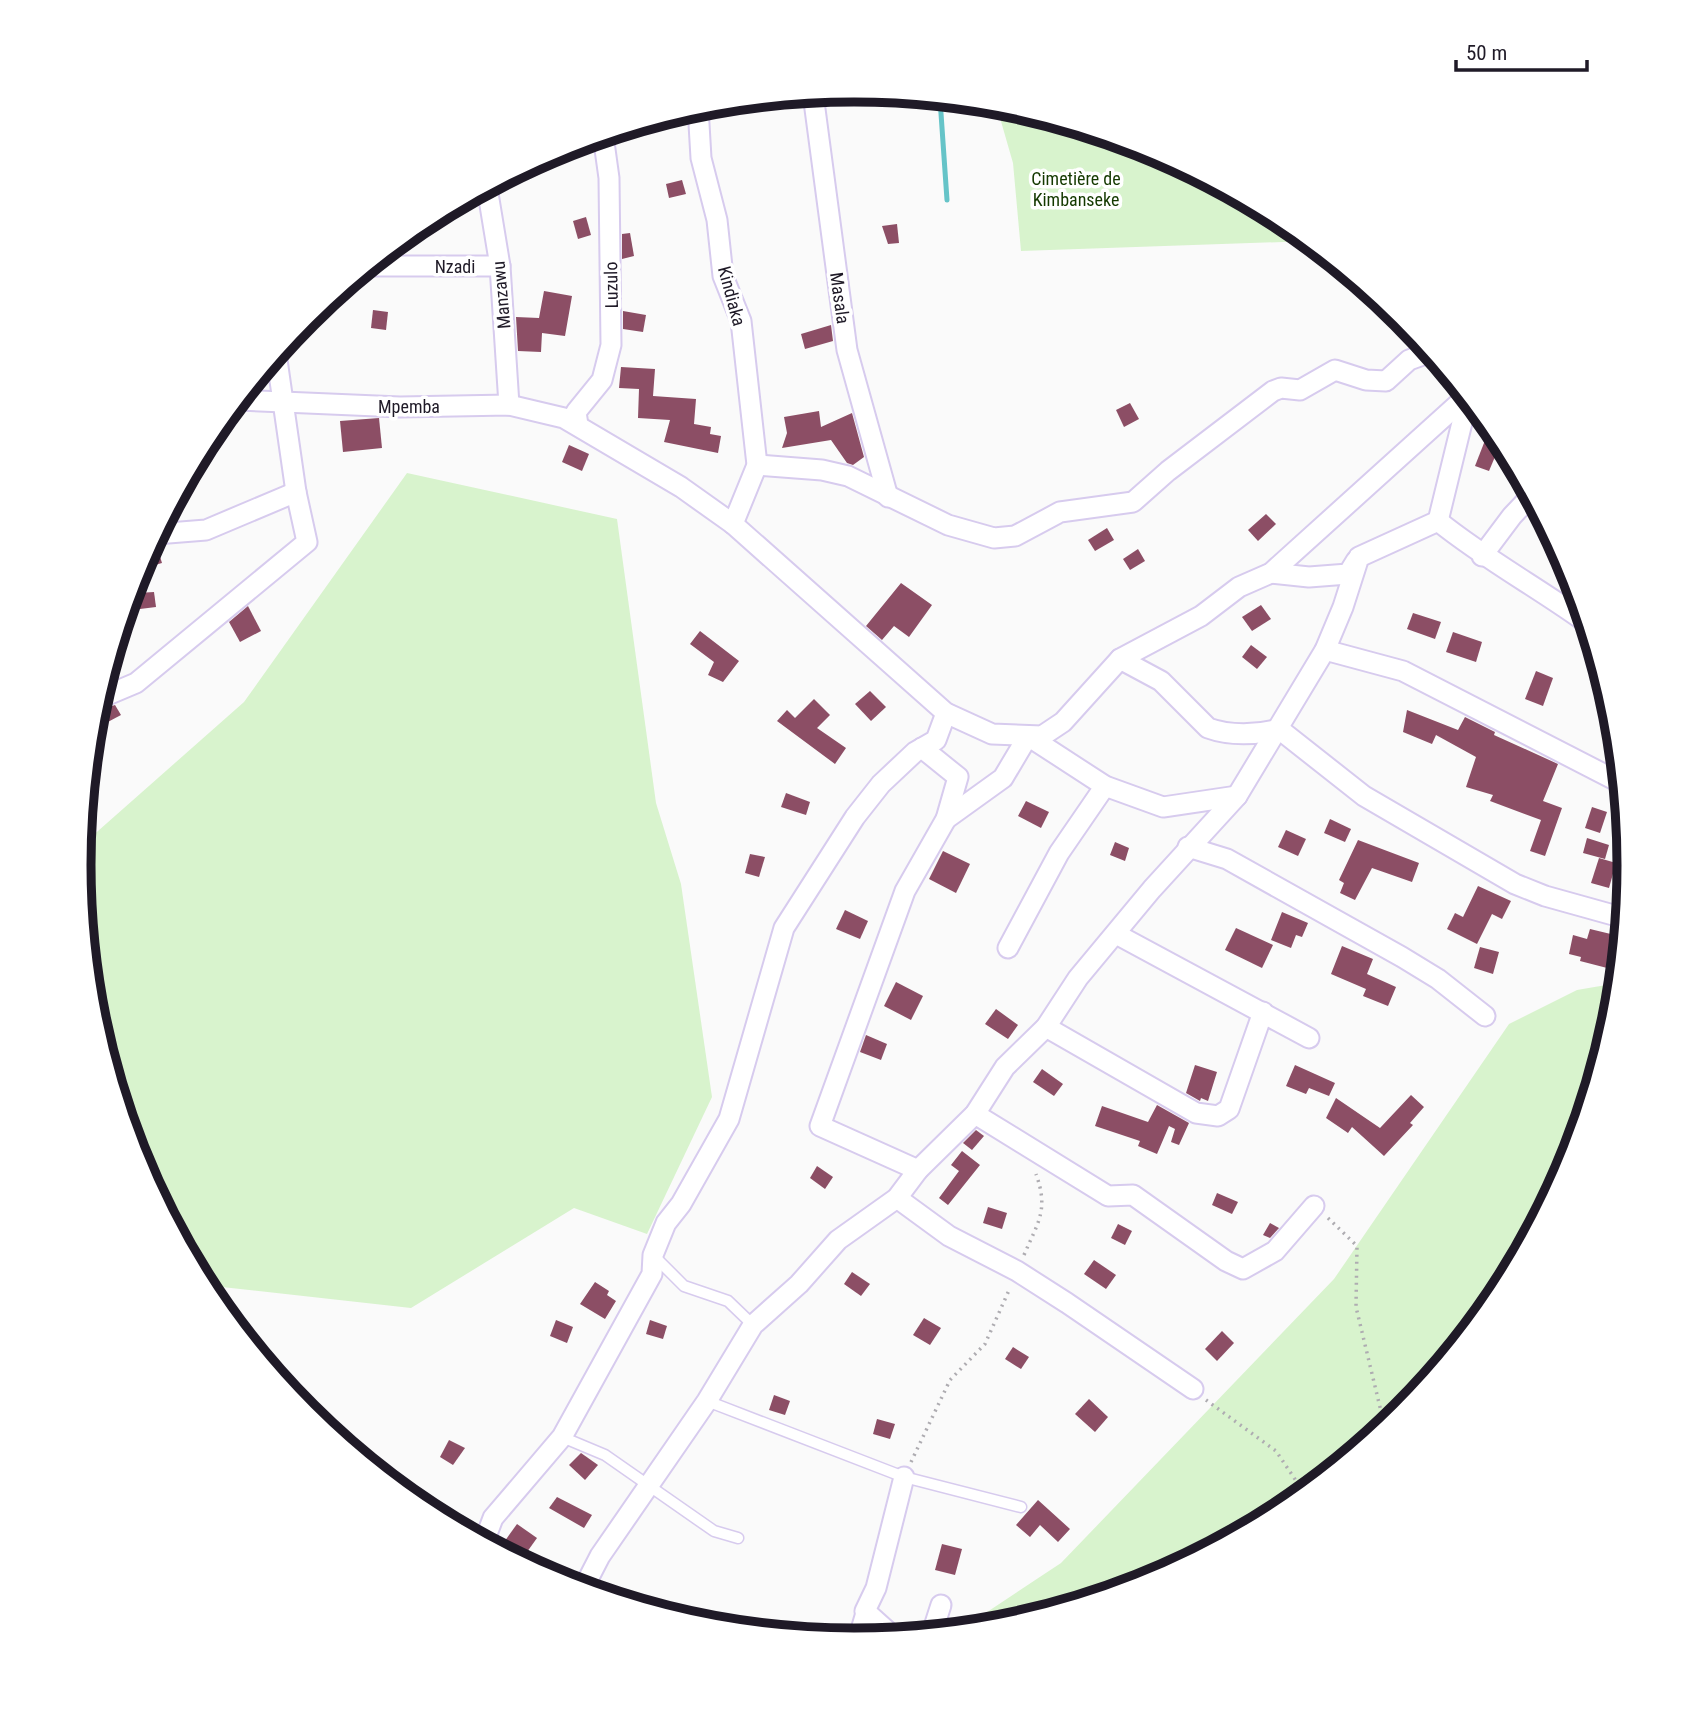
<svg xmlns="http://www.w3.org/2000/svg" width="1708" height="1731" viewBox="0 0 1708 1731" font-family="'Roboto Condensed',sans-serif">
  <rect width="100%" height="100%" fill="#fafafa"/>
  <g fill="#d8f3cd">
    <polygon points="996,104 1151,149 1285,221 1310,241 1021,251 1013,163"/>
    <polygon points="407,473 617,519 656,803 681,884 712,1097 647,1234 574,1208 411,1308 204,1285 138,1162 94,1016 79,865 81,846 244,702"/>
    <polygon points="1618,983 1614,1017 1570,1163 1498,1297 1402,1414 1284,1510 1150,1582 1005,1626 960,1630 1061,1563 1334,1279 1509,1024 1577,990"/>
  </g>
  <g fill="none" stroke-linecap="round" stroke-linejoin="round">
    <polyline stroke="#66c4c8" stroke-width="5" points="940,99 947,200"/>
  </g>
  <g fill="#8c4e65">
    <polygon points="682,180 686,194 669,198 666,184"/>
    <polygon points="586,217 591,235 578,239 573,221"/>
    <polygon points="897,224 899,243 888,244 882,226"/>
    <polygon points="630,233 634,256 622,259 622,234"/>
    <polygon points="544,291 572,296 565,336 542,333 541,352 518,351 516,317 539,318"/>
    <polygon points="373,310 388,312 386,330 371,328"/>
    <polygon points="623,311 646,315 643,332 623,329"/>
    <polygon points="831,325 833,341 805,349 801,334"/>
    <polygon points="621,367 655,369 653,396 696,399 694,424 711,427 710,434 721,436 718,453 664,442 670,420 638,418 639,389 619,388"/>
    <polygon points="1130,403 1139,419 1124,427 1116,410"/>
    <polygon points="819,411 821,427 852,413 864,457 853,465 847,463 831,440 782,448 787,433 784,417"/>
    <polygon points="379,418 382,448 343,452 340,421"/>
    <polygon points="1491,425 1502,440 1489,471 1475,466"/>
    <polygon points="569,445 589,454 582,471 562,462"/>
    <polygon points="1266,514 1276,524 1258,541 1248,530"/>
    <polygon points="1107,528 1114,540 1095,551 1088,540"/>
    <polygon points="157,547 162,563 137,570 148,550"/>
    <polygon points="1138,549 1145,561 1130,570 1123,559"/>
    <polygon points="901,583 932,605 909,637 894,626 882,640 866,626"/>
    <polygon points="154,592 156,607 140,609 138,593"/>
    <polygon points="1261,605 1271,619 1252,631 1242,617"/>
    <polygon points="248,606 261,631 240,642 229,622"/>
    <polygon points="1413,613 1441,622 1435,639 1407,629"/>
    <polygon points="700,631 739,661 723,682 708,675 714,662 690,644"/>
    <polygon points="1453,632 1482,642 1476,662 1446,652"/>
    <polygon points="1251,645 1267,657 1257,669 1242,657"/>
    <polygon points="1536,671 1553,678 1543,706 1525,699"/>
    <polygon points="870,691 886,707 871,721 855,704"/>
    <polygon points="814,699 830,715 817,728 846,748 835,764 777,721 787,710 795,718"/>
    <polygon points="115,705 121,715 104,724 97,711"/>
    <polygon points="1407,710 1458,730 1465,717 1495,732 1494,735 1558,764 1543,801 1562,808 1545,856 1530,851 1541,820 1490,801 1493,795 1466,787 1476,757 1436,735 1432,744 1403,732"/>
    <polygon points="786,793 810,802 806,815 781,807"/>
    <polygon points="1026,801 1049,812 1041,828 1018,816"/>
    <polygon points="1592,807 1607,812 1600,833 1585,828"/>
    <polygon points="1330,819 1351,829 1345,842 1324,833"/>
    <polygon points="1286,830 1306,839 1298,856 1278,847"/>
    <polygon points="1587,838 1609,845 1605,859 1583,853"/>
    <polygon points="1358,840 1419,863 1412,882 1372,868 1355,900 1340,893 1344,883 1339,880"/>
    <polygon points="1115,842 1129,848 1125,861 1110,855"/>
    <polygon points="943,851 970,864 956,893 929,879"/>
    <polygon points="750,854 765,857 759,877 745,873"/>
    <polygon points="1599,858 1616,863 1609,888 1591,883"/>
    <polygon points="1478,886 1511,901 1502,919 1492,914 1477,944 1447,929 1455,913 1463,917"/>
    <polygon points="845,910 868,921 860,939 836,929"/>
    <polygon points="1282,912 1308,923 1302,937 1296,935 1291,948 1271,940"/>
    <polygon points="1236,928 1273,945 1262,968 1225,950"/>
    <polygon points="1590,929 1619,936 1611,969 1580,961 1581,957 1569,954 1573,935 1587,939"/>
    <polygon points="1342,946 1373,959 1367,974 1396,987 1388,1006 1363,996 1366,989 1331,974"/>
    <polygon points="1480,947 1499,952 1493,974 1474,968"/>
    <polygon points="896,982 923,996 911,1020 884,1006"/>
    <polygon points="996,1009 1018,1025 1008,1039 985,1024"/>
    <polygon points="866,1035 887,1044 881,1060 860,1052"/>
    <polygon points="1195,1065 1217,1072 1208,1101 1201,1098 1200,1101 1186,1093"/>
    <polygon points="1295,1065 1335,1083 1329,1096 1309,1088 1306,1094 1286,1086"/>
    <polygon points="1042,1069 1063,1084 1054,1096 1033,1082"/>
    <polygon points="1411,1095 1424,1107 1410,1123 1413,1125 1384,1156 1352,1127 1348,1133 1326,1118 1336,1098 1380,1128"/>
    <polygon points="1157,1105 1189,1123 1179,1145 1171,1142 1175,1129 1169,1126 1157,1154 1138,1146 1140,1141 1095,1126 1102,1106 1148,1122"/>
    <polygon points="976,1130 984,1136 972,1150 963,1143"/>
    <polygon points="962,1151 980,1165 948,1205 939,1198 959,1171 951,1165"/>
    <polygon points="817,1166 833,1177 825,1189 810,1178"/>
    <polygon points="1217,1193 1238,1202 1232,1214 1212,1205"/>
    <polygon points="988,1207 1007,1213 1002,1229 983,1223"/>
    <polygon points="1270,1223 1279,1228 1270,1238 1263,1235"/>
    <polygon points="1118,1224 1132,1231 1125,1245 1111,1238"/>
    <polygon points="1094,1260 1116,1275 1106,1289 1084,1274"/>
    <polygon points="852,1272 870,1284 861,1296 844,1284"/>
    <polygon points="595,1282 609,1291 607,1295 616,1301 605,1319 580,1304"/>
    <polygon points="924,1318 941,1328 930,1345 913,1335"/>
    <polygon points="556,1320 573,1327 567,1343 550,1336"/>
    <polygon points="650,1320 667,1326 663,1339 646,1334"/>
    <polygon points="1222,1331 1234,1343 1217,1361 1205,1349"/>
    <polygon points="1013,1347 1029,1357 1021,1369 1005,1359"/>
    <polygon points="774,1395 790,1401 785,1415 769,1410"/>
    <polygon points="1089,1399 1108,1417 1095,1432 1075,1414"/>
    <polygon points="877,1419 895,1424 890,1439 873,1434"/>
    <polygon points="449,1440 465,1448 453,1465 440,1457"/>
    <polygon points="581,1453 598,1465 585,1480 569,1465"/>
    <polygon points="557,1497 592,1515 584,1528 549,1508"/>
    <polygon points="1038,1500 1070,1529 1058,1542 1040,1525 1030,1537 1016,1525"/>
    <polygon points="517,1524 537,1538 522,1559 502,1545"/>
    <polygon points="942,1544 962,1549 955,1575 935,1570"/>
  </g>
  <g fill="none" stroke-linecap="round" stroke-linejoin="round">
    <g stroke="#d7cbee" stroke-width="13">
      <g id="service">
        <polyline points="653,1255 684,1286 728,1301 753,1325"/>
        <polyline points="707,1401 904,1477 1021,1507"/>
        <polyline points="562,1437 605,1455 714,1531 738,1538"/>
      </g>
    </g>
    <g stroke="#d7cbee" stroke-width="23">
      <g id="minor">
        <polyline points="813,94 847,350 888,497"/>
        <polyline points="698,107 701,158 717,220 723,276 741,321 757,465 733,524"/>
        <polyline points="487,187 500,266 509,405"/>
        <polyline points="368,266 500,266"/>
        <polyline points="238,400 400,407 509,405 564,418 681,487 733,524 946,713 992,734 1042,736 1063,722 1120,659 1201,616 1239,587 1271,573 1467,396"/>
        <polyline points="578,425 576,412 602,380 611,345 609,178 603,135"/>
        <polyline points="757,465 822,470 848,476 948,525 994,538 1015,536 1060,512 1133,502 1168,471 1273,391 1281,388 1300,390 1335,370 1366,380 1386,381 1409,360 1431,352"/>
        <path d="M1438,521C1485,559 1537,587 1587,623"/>
        <polyline points="156,534 206,530 296,492"/>
        <polyline points="1482,556 1512,516 1531,496"/>
        <polyline points="1271,573 1309,577 1348,574 1356,561"/>
        <polyline points="1325,650 1403,671 1621,783"/>
        <path d="M1120,659L1161,681L1208,728C1230,736 1257,735 1279,729L1364,796L1515,884L1545,896L1624,918"/>
        <polyline points="98,699 136,683 307,542 296,492 276,353"/>
        <polyline points="946,819 1003,778 1028,736 1105,786 1163,807 1237,796"/>
        <polyline points="1188,847 1227,859 1402,957 1438,979 1485,1016"/>
        <polyline points="1116,934 1309,1038"/>
        <polyline points="1008,948 1059,853 1105,786"/>
        <polyline points="1046,1027 1196,1113 1218,1116 1229,1109 1263,1012"/>
        <polyline points="975,1114 1108,1196 1133,1195 1226,1261 1243,1269 1275,1251 1314,1206"/>
        <polyline points="918,1170 820,1126 905,891 946,819 958,777 922,748"/>
        <polyline points="897,1198 949,1236 1017,1271 1067,1303 1193,1389"/>
        <polyline points="484,1542 493,1518 562,1437 652,1274 653,1255 666,1223 681,1204 729,1119 784,928 855,817 881,784 915,752 936,740 946,713"/>
        <polyline points="583,1589 600,1556 707,1401 753,1325 799,1284 838,1240 897,1198 918,1170 975,1114 1005,1067 1046,1027 1078,978 1152,889 1237,796 1325,650 1343,607 1359,557 1438,521 1468,398"/>
        <polyline points="932,1633 941,1605"/>
        <polyline points="894,1637 865,1611 876,1588 904,1477"/>
        <polyline points="858,1640 866,1613"/>
      </g>
    </g>
    <g stroke="#aeacb1" stroke-width="3.5" stroke-dasharray="2 5" stroke-linecap="butt">
      <polyline points="1328,1218 1357,1246 1356,1307 1385,1428"/>
      <path d="M1024,1255C1038,1222 1049,1210 1036,1174"/>
      <polyline points="1206,1400 1276,1451 1305,1494"/>
      <polyline points="911,1462 950,1380 985,1344 1010,1288"/>
    </g>
    <use href="#service" stroke="#fff" stroke-width="10"/>
    <use href="#minor" stroke="#fff" stroke-width="19"/>
  </g>
  <g text-anchor="middle" dominant-baseline="central" stroke-width="7" stroke-linejoin="round" paint-order="stroke">
    <g font-size="18" fill="#143900" stroke="#fff">
      <text x="1076" y="178">Cimetière de<tspan x="1076" dy="21">Kimbanseke</tspan></text>
    </g>
    <g font-size="18" fill="#1f1a27" stroke="#fff">
      <text x="455" y="266">Nzadi</text>
      <text transform="translate(611 285) rotate(-91)">Luzulo</text>
      <text transform="translate(501 295) rotate(-95)">Manzawu</text>
      <text transform="translate(732 296) rotate(75)">Kindiaka</text>
      <text transform="translate(840 298) rotate(82)">Masala</text>
      <text x="409" y="406">Mpemba</text>
    </g>
  </g>
  <path d="M0 0H1708V1731H0ZM91 865a763 763 0 1 1 1526 0a763 763 0 1 1-1526 0Z" fill="#fff" fill-rule="evenodd"/>
  <path fill="none" stroke="#1f1a27" stroke-width="9" d="M91 865a763 763 0 1 1 1526 0a763 763 0 1 1-1526 0Z"/>
  <path d="M1456 60v10h131v-10" fill="none" stroke="#1f1a27" stroke-width="3.5"/>
  <text x="1466" y="60" font-size="21" fill="#1f1a27" stroke="#ffffff" stroke-width="5" paint-order="stroke">50 m</text>
</svg>
